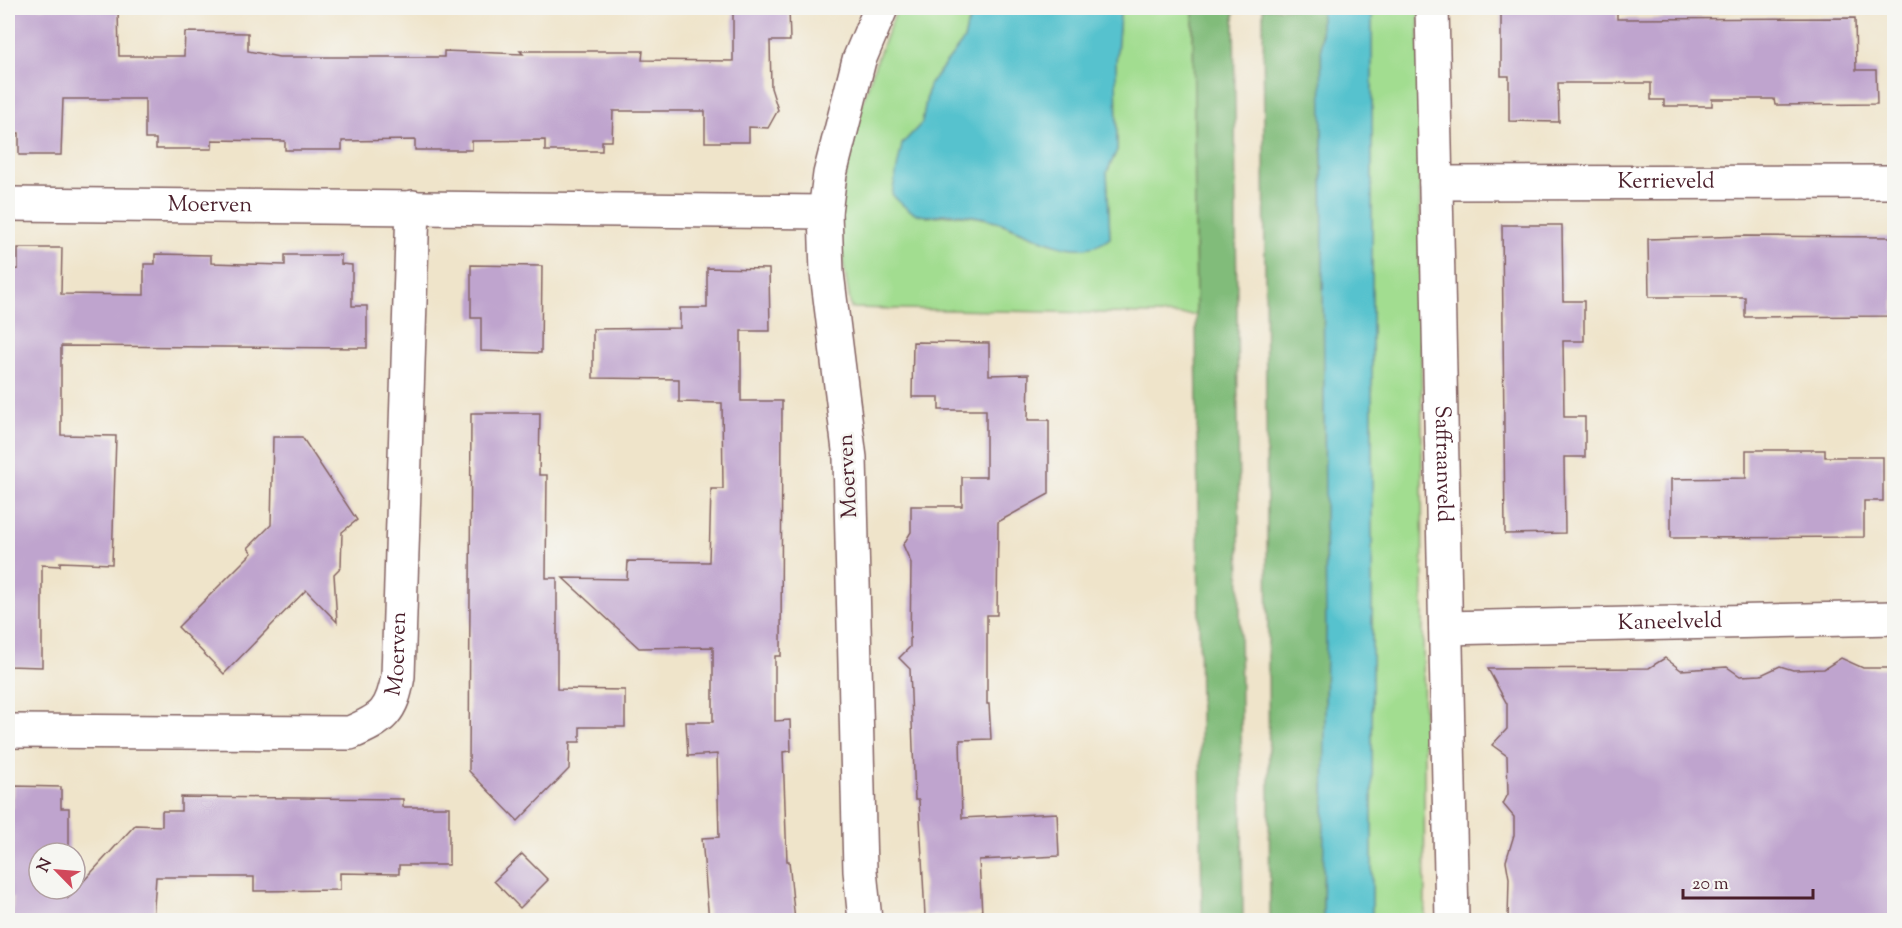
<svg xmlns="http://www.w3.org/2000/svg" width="1902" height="928" viewBox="0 0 1902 928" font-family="'Sorts Mill Goudy',serif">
  <rect width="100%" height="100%" fill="#f6f6f2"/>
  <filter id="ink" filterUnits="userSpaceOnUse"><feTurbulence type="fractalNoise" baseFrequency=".0167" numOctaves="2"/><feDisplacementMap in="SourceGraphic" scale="12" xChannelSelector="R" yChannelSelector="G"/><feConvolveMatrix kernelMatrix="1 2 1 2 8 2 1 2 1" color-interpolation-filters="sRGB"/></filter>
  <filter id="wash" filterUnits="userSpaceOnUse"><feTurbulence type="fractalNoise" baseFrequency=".008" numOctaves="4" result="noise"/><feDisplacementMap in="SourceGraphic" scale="24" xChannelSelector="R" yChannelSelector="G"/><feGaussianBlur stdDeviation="1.35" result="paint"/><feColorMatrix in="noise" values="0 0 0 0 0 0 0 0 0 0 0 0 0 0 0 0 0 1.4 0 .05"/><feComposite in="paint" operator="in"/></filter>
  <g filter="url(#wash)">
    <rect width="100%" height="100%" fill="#efe4ca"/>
    <g fill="#a2dd90" stroke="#767e5e" stroke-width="1.5">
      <path d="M898,8H978L967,26L964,40L929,85L922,123L902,144L927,217C948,214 967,214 987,219C1024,228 1075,266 1110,238L1107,172L1117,150L1116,63L1120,15L1117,8H1193L1196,315L851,308C848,288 843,266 841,245C834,180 871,67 898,8Z"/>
      <polygon points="1372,8 1419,8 1425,920 1372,920"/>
    </g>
    <g fill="#81bc7a" stroke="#666e52" stroke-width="1.5">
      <polygon points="1193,8 1234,8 1243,920 1202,920"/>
      <polygon points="1263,8 1321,8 1326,631 1323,920 1270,920"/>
    </g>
    <g fill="#56c2ce" stroke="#50707c" stroke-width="1.5">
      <path d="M978,8H1117L1120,15L1116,63L1117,150L1107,172L1110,238C1074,267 1023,226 985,218C975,216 964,214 953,214C946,213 938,215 931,216C915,217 901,205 892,194L902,144L922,123L929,85L964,40L967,26Z"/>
      <polygon points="1321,8 1372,8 1372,920 1323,920 1326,631"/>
    </g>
    <g id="blocks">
      <g fill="#bfa4ce">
        <polygon points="8,8 118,8 119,56 184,56 185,32 248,33 248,51 279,57 444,57 444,51 523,54 520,51 643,51 642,60 733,61 733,8 789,8 790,41 770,41 771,88 778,110 768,128 749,127 749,142 705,142 705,111 613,111 612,141 602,141 602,151 545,151 545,140 472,141 472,150 415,150 415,140 342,141 342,150 285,150 285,141 212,140 212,149 156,149 156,139 145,139 145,99 63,99 61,155 19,155 19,133 8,133"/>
        <polygon points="1501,8 1617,8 1617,19 1855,18 1856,70 1876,70 1877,104 1775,105 1774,99 1712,99 1712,106 1664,106 1664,100 1651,100 1651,83 1558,83 1559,122 1509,121 1509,76 1501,76"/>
        <polygon points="1502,225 1562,225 1563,301 1584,301 1584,341 1563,341 1564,417 1585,417 1585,457 1564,457 1565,533 1505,534"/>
        <polygon points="1745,236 1894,237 1894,316 1745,317 1745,297 1649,297 1648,239"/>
        <polygon points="18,248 62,248 61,294 144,295 144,264 155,264 155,254 211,255 211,263 285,265 285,255 341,255 341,264 352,265 352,306 367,306 367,348 61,346 61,435 116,436 112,564 60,562 60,566 42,565 42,667 8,666 8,270 18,269"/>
        <polygon points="471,265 542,266 541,353 481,351 481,318 471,318"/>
        <polygon points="707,268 769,269 770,331 741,331 741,401 782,401 781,656 775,656 775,721 790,720 791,751 783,752 787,861 789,861 795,921 709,921 702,838 719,837 717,754 688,756 686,722 713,722 713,647 639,648 563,578 627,579 628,561 709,562 711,489 723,489 722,403 679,402 679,379 593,378 593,329 680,328 680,308 707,308"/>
        <polygon points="913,342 989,343 989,375 1029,374 1028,420 1049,420 1049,494 998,522 997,615 987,615 987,704 989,704 991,739 960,740 962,818 1057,813 1059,856 979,860 982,913 925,916 919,800 915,800 910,669 899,658 910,647 911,563 903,545 911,532 911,506 962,506 962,477 986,477 986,410 939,410 939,397 912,397"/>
        <polygon points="471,413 540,413 539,475 547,475 546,578 557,578 557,689 625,690 625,727 580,727 580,742 570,742 569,769 518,821 469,771"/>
        <polygon points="273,437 302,437 357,520 342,532 341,567 334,574 337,622 306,590 224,674 178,627 252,553 248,548 271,525"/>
        <polygon points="1746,450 1825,450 1825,457 1883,457 1883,501 1864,501 1864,537 1671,538 1671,479 1746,478"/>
        <polygon points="1665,658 1681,670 1727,667 1740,676 1761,675 1780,666 1793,670 1824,669 1841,658 1863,668 1894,668 1894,921 1508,921 1509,878 1506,861 1514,835 1514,817 1503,804 1508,794 1507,756 1492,745 1507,729 1507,704 1488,669 1649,668"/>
        <polygon points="13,786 61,787 61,808 69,808 69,853 39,853 39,889 68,889 68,898 135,825 162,826 162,811 181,811 181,797 403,799 403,807 449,807 449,865 399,865 399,874 340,873 340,890 254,891 254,877 156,877 153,921 12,921 13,898 8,898 8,807 13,807"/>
        <polygon points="522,854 548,880 520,908 494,881"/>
      </g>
    </g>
  </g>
  <g filter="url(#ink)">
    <use href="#blocks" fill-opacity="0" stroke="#846463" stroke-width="1.5"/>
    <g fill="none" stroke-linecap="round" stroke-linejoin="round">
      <g stroke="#846463" stroke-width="36">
        <g id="street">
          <path id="s1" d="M1432,8L1452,920"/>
          <path id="s2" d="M1436,183L1894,182"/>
          <path id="s3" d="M8,204L825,212"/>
          <path id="s4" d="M1446,628L1894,618"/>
          <path id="s5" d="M8,731L350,733C383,719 392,712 398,676L413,207"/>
          <polyline points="865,920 860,871 850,458 827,273 825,212 830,174 859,60 881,8"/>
        </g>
      </g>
      <use href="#street" stroke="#fff" stroke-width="33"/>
    </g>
  </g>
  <g text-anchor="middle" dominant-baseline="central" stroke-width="5" stroke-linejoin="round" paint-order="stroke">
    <g font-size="22" fill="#4a1f2b" stroke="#f6f6f2">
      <text stroke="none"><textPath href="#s2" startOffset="230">Kerrieveld</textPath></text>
      <text stroke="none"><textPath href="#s3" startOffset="202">Moerven</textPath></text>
      <text stroke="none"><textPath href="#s1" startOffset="456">Saffraanveld</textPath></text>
      <text transform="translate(849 476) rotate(-93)">Moerven</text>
      <text stroke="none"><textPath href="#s4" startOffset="224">Kaneelveld</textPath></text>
      <text stroke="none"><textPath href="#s5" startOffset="444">Moerven</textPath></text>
    </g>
  </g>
  <rect width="1902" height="928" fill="none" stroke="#f6f6f2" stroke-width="30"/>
  <g transform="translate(57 871) rotate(295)"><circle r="28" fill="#f6f6f2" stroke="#b1a0a2" stroke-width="1.5"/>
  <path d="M0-4.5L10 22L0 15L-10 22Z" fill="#d1495b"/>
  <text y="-9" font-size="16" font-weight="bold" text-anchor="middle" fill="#4a1f2b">N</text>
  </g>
  <path d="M1683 889v9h130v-9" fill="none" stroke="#4a1f2b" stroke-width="3"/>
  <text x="1692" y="889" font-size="18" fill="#4a1f2b" stroke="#f6f6f2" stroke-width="4.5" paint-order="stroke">20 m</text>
</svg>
